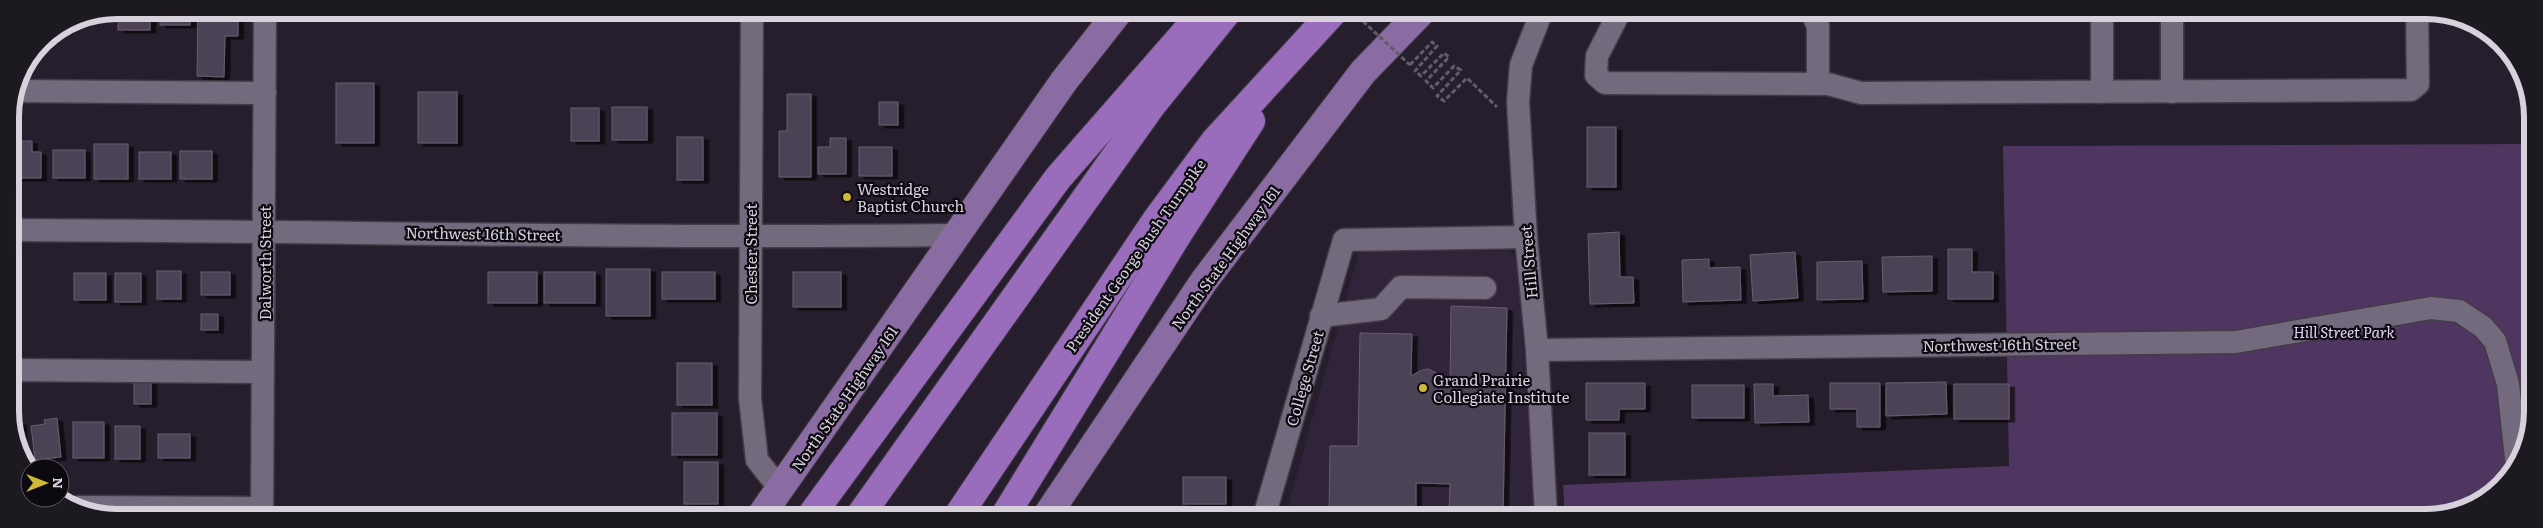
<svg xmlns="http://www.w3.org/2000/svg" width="2543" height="528" viewBox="0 0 2543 528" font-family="Literata,serif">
  <defs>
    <filter id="shadow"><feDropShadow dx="5.5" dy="3" stdDeviation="0" flood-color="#0009"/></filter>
  </defs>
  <rect width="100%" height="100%" fill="#261e2d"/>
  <polygon fill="#2f2439" points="1359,251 1510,251 1517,260 1535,517 1285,517"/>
  <polygon fill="#4e3660" points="2531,144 2531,432 2497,491 2433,518 1565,517 1563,485 2009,466 2003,146"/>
  <g fill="#4c4354" stroke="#685e70" filter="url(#shadow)">
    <rect x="118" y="10" width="32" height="20"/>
    <rect x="160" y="10" width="30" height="15"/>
    <polygon points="198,10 238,10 238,36 225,36 224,77 197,76"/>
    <polygon points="109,12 109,17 82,17"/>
    <rect x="336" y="83" width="38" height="60"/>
    <rect x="418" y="92" width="39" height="51"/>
    <polygon points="787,94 811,94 811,177 779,177 779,131 787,131"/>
    <rect x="879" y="102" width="19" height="23"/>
    <rect x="612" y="107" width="35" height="33"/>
    <rect x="571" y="108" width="28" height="33"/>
    <rect x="1587" y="127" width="29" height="60"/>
    <rect x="677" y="137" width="26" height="43"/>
    <polygon points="830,138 846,138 846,174 818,174 818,147 830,147"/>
    <polygon points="13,141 32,141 32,152 41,152 41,178 13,178"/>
    <rect x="94" y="144" width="34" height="35"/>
    <rect x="859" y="147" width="33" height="29"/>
    <rect x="53" y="150" width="32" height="28"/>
    <rect x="180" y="151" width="32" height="28"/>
    <rect x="139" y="152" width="32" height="27"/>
    <polygon points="1619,232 1620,277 1633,277 1634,303 1590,304 1588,234"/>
    <polygon points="1948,249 1972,249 1972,272 1993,272 1993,299 1948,299"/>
    <polygon points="1795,252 1798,298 1753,301 1750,255"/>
    <polygon points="1932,256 1932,291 1883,292 1882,257"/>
    <polygon points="1709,259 1709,268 1740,267 1741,300 1683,302 1682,260"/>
    <polygon points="1862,261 1863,299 1817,300 1817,262"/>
    <rect x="606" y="269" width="44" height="47"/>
    <rect x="157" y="271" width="24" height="28"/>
    <rect x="201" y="272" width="29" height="23"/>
    <rect x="488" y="272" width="49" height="31"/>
    <rect x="544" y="272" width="51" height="31"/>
    <rect x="662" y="272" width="53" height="27"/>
    <rect x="793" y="272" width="48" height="35"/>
    <rect x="74" y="273" width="32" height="27"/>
    <rect x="115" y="273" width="26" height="29"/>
    <polygon points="1451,306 1507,308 1503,517 1449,517 1450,484 1416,483 1416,517 1329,517 1330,446 1358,446 1360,333 1412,334 1411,376 1422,370 1429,369 1440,375 1444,386 1450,386"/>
    <rect x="201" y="314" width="17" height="16"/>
    <rect x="677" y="363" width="35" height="42"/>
    <rect x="134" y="379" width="17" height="25"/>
    <polygon points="1946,382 1947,414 1886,416 1886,383"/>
    <polygon points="1586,383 1645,383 1645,409 1619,409 1619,420 1586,420"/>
    <polygon points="1830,383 1880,383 1880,427 1857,427 1857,409 1830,409"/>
    <polygon points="1754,384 1773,384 1773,396 1808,395 1809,422 1755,423"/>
    <rect x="1954" y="384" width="55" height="35"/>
    <rect x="1692" y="385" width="52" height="33"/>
    <rect x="672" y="413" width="45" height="42"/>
    <polygon points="57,418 61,457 35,460 31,426 45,424 44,420"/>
    <polygon points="12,422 21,422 21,449 12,432"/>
    <rect x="73" y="422" width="31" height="36"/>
    <rect x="115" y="426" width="25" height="33"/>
    <rect x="1589" y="433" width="36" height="42"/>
    <rect x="158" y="434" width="32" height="24"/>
    <rect x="684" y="462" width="34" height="42"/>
    <rect x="1183" y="477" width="43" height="27"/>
  </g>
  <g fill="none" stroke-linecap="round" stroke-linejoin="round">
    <g stroke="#433c48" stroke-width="25">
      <g id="minor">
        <polyline points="752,11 750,398 757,460 781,490"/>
        <polyline points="1542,11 1521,65 1518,102 1526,237 1537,350 1546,517"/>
        <polyline points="1620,11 1597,56 1596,75 1605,83 1828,84 1861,93 2411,90 2418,84 2417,12"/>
        <polyline points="1811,11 1818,26 1818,83"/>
        <polyline points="2172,12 2172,92"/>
        <polyline points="15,91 265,93"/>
        <polyline points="2102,92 2102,12"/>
        <path d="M11,230C325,231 640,239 954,235"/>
        <polyline points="1321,316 1381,309 1401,287 1485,288"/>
        <polyline points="1537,350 2236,342 2431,308 2459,311 2483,327 2495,341 2508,384 2516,458"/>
        <polyline points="12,370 263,372"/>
        <polyline points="79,507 262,508"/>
        <polyline points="262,516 265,10"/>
        <polyline points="1264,517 1344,240 1526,237"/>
      </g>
    </g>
    <g stroke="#433c48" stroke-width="30">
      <g id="major">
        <polyline points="760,517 1064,81 1119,11"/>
        <polyline points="1046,517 1204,281 1363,72 1422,11"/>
      </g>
    </g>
    <g stroke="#433c48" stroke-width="30">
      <g id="highway">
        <polyline points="810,517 1058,178 1204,11"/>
        <polyline points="859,517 1152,105 1228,11"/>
        <polyline points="957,517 1157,219 1214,142 1334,11"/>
        <polyline points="1004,517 1178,234 1251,121"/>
      </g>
    </g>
    <polyline stroke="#625c69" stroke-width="3" stroke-dasharray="5 2.5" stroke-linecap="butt" points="1410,65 1432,42 1437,46 1415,71 1421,76 1444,53 1449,57 1426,81 1433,88 1454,66 1461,70 1437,96 1444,101 1467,78 1497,107"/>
    <use href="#minor" stroke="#746a7d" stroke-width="22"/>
    <use href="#major" stroke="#8a6ca2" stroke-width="28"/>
    <use href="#highway" stroke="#996dbb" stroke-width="28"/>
    <polyline stroke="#625c69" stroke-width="3" stroke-dasharray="5 2.5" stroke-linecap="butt" points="1352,11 1410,65"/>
  </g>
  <g fill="#ceb837" stroke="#0d0910" stroke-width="2">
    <circle cx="847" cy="197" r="5"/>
    <circle cx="1423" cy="388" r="5"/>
  </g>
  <g text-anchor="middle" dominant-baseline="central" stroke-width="4.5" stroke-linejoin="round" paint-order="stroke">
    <g font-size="15" fill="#d6d1db" stroke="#0d0910" text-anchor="start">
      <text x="857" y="188">Westridge<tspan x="857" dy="17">Baptist Church</tspan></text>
      <text x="1433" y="379">Grand Prairie<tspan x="1433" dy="17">Collegiate Institute</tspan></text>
    </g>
    <g font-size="15" fill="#d6d1db" stroke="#0d0910">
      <text transform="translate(483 233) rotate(1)">Northwest 16th Street</text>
      <text transform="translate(750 254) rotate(-90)">Chester Street</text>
      <text transform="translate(1135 255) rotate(-55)">President George Bush Turnpike</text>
      <text transform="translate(1225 257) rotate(-54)">North State Highway 161</text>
      <text transform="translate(1528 262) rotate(-95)">Hill Street</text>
      <text transform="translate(264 263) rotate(-90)">Dalworth Street</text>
      <text transform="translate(2000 344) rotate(-1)">Northwest 16th Street</text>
      <text transform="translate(1304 378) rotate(-74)">College Street</text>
      <text transform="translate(844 398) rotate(-55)">North State Highway 161</text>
    </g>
    <g font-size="15" font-style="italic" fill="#e6d3f8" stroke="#0d0910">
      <text x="2344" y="331">Hill Street Park</text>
    </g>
  </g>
  <path d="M0 0H2543V528H0ZM117 19H2426A98 98 0 0 1 2524 117V411A98 98 0 0 1 2426 509H117A98 98 0 0 1 19 411V117A98 98 0 0 1 117 19Z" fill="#1d1920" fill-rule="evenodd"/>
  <path fill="none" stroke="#d6d1db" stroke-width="6" d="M117 19H2426A98 98 0 0 1 2524 117V411A98 98 0 0 1 2426 509H117A98 98 0 0 1 19 411V117A98 98 0 0 1 117 19Z"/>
  <g transform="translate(45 483) rotate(90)"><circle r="24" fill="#0d0910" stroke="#5d5961"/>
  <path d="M0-4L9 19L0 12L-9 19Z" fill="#ceb837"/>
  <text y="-8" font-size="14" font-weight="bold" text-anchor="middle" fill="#d6d1db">N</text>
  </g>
</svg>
